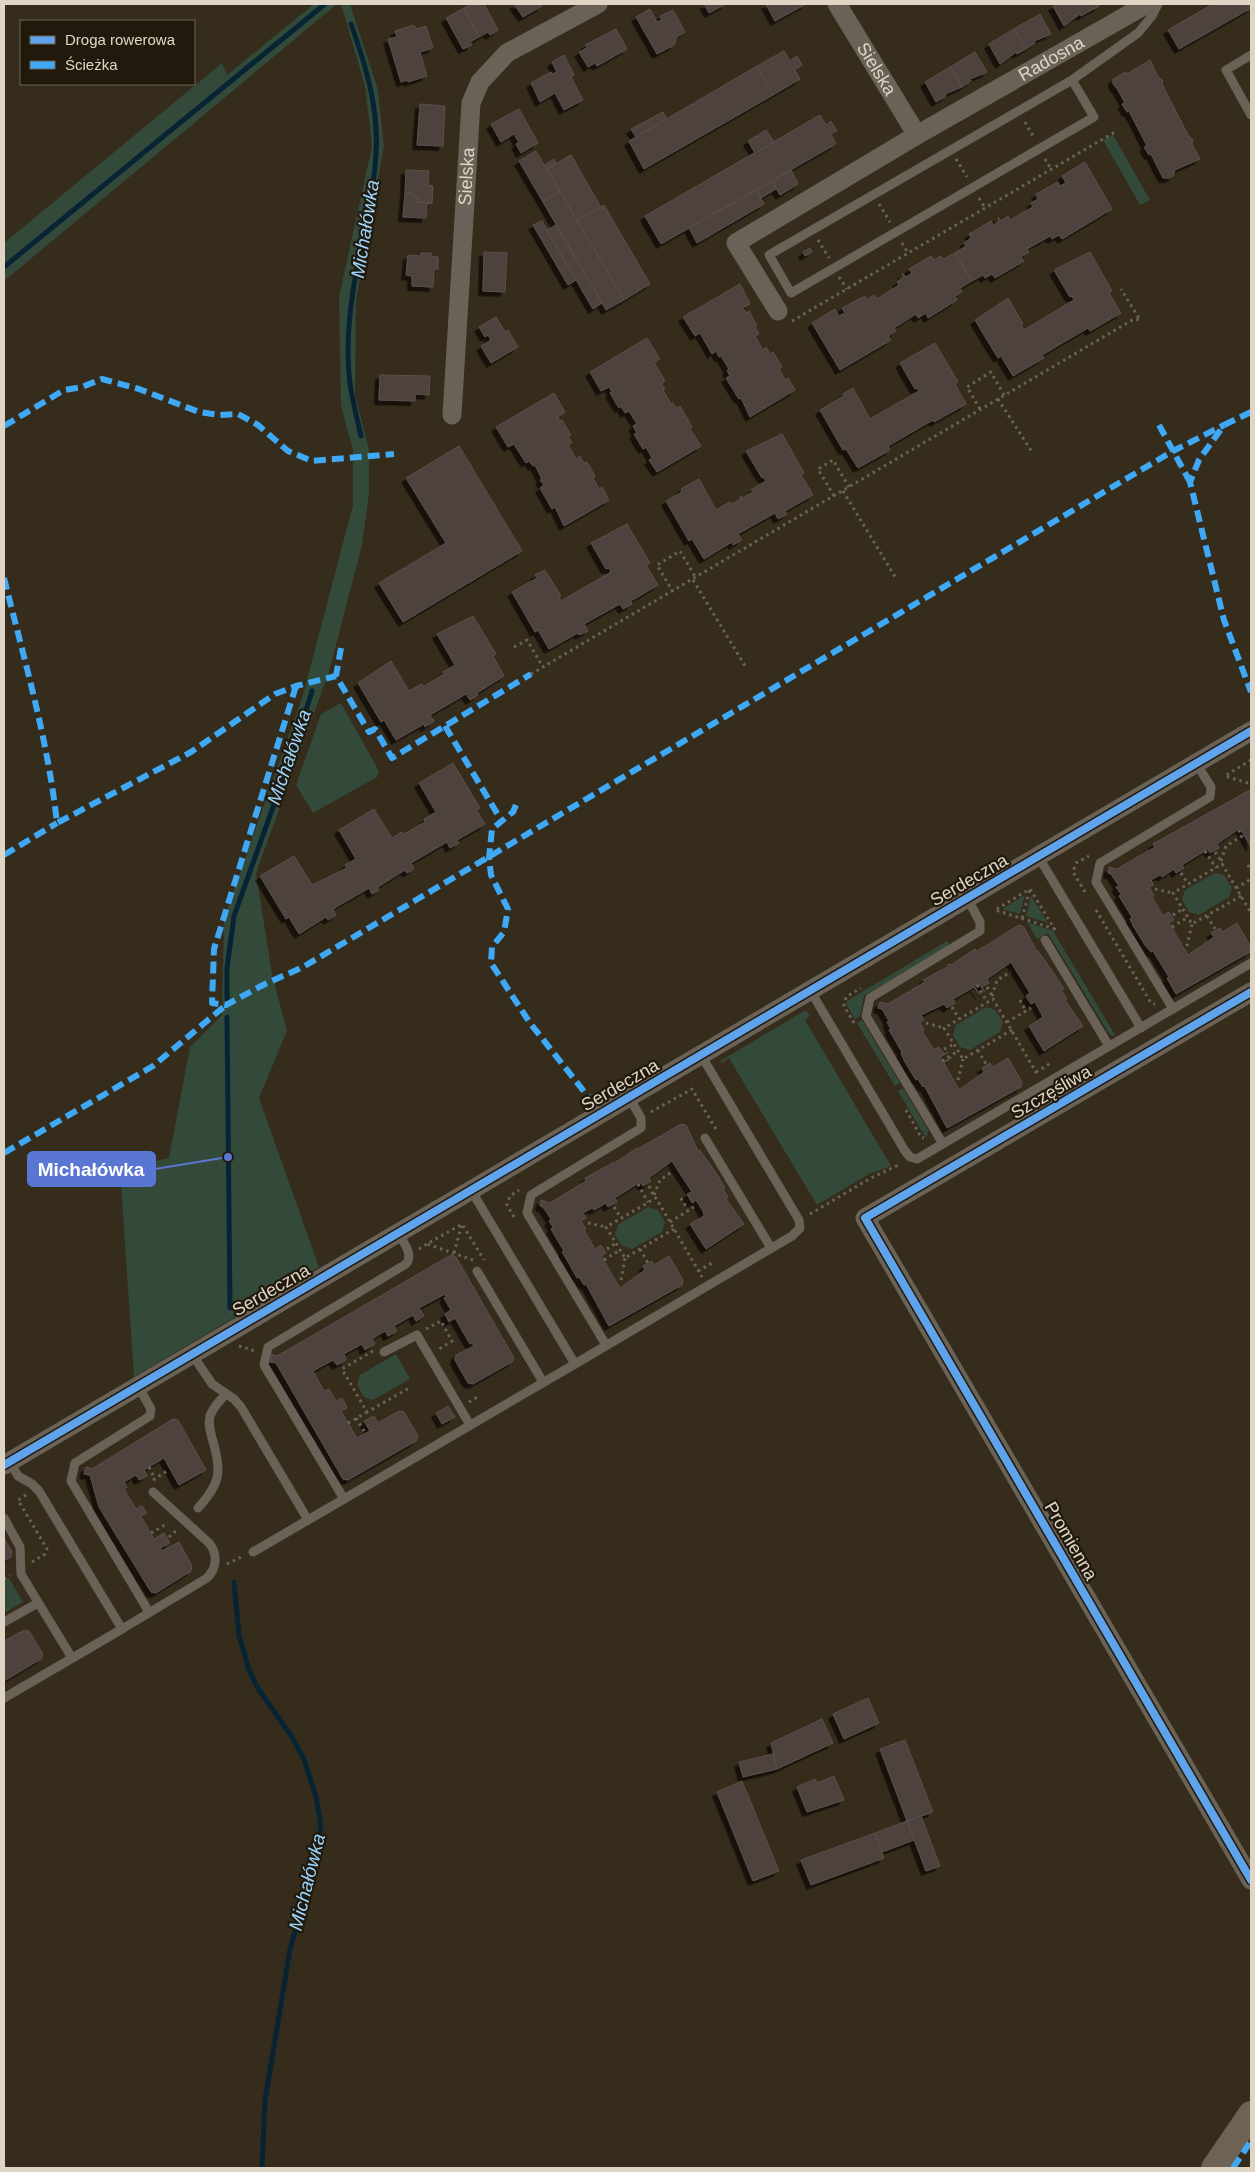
<svg xmlns="http://www.w3.org/2000/svg" width="1255" height="2172" viewBox="0 0 1255 2172" font-family="Arial,sans-serif">
  <defs>
    <filter id="shadow"><feDropShadow dx="-4.5" dy="4.5" stdDeviation="0" flood-color="#0009"/></filter>
  </defs>
  <rect width="100%" height="100%" fill="#362c1c"/>
  <g fill="#334939">
    <polygon points="314,4 337,4 4,281 4,243 222,63 227,75"/>
    <polygon points="341,4 350,4 378,90 384,146 356,300 355,394 369,450 369,494 362,545 329,672 256,873 272,974 287,1031 259,1098 319,1267 134,1377 120,1169 169,1158 190,1047 222,1015 224,918 303,695 353,505 353,450 341,406 339,297 372,146 365,86"/>
    <polygon points="1113,135 1150,200 1140,205 1103,140"/>
    <polygon points="341,703 379,771 377,777 313,813 296,785 321,714"/>
    <polygon points="1215,873 1224,875 1232,888 1229,897 1199,915 1189,912 1182,900 1185,890"/>
    <polygon points="1025,895 1020,914 1002,909"/>
    <polygon points="1031,896 1048,923 1026,916"/>
    <polygon points="1027,922 1053,931 1115,1035 1112,1036 1108,1032 1048,933 1037,939"/>
    <polygon points="947,941 950,945 864,996 860,1016 855,1019 846,1004 847,1001"/>
    <polygon points="986,1007 995,1010 1003,1022 1000,1032 970,1050 960,1047 953,1035 956,1025"/>
    <polygon points="806,1010 810,1016 805,1020 891,1166 869,1174 817,1205 729,1058 722,1063 720,1061"/>
    <polygon points="862,1020 900,1083 895,1086 857,1023"/>
    <polygon points="903,1088 928,1130 927,1137 924,1135 898,1091"/>
    <polygon points="648,1207 658,1210 665,1222 662,1232 632,1249 622,1246 615,1235 618,1225"/>
    <polygon points="396,1354 410,1379 373,1400 364,1397 357,1385 360,1375"/>
    <polygon points="9,1578 23,1602 4,1613 4,1581"/>
  </g>
  <g fill="none" stroke-linecap="round" stroke-linejoin="round">
    <g stroke="#072435" stroke-width="5">
      <path d="M351,24C366,66 379,109 376,154C374,192 364,229 357,267C350,304 345,346 350,384C353,402 357,419 361,436"/>
      <polyline points="4,267 325,4"/>
      <polyline points="227,999 227,968 234,916 296,743 312,691"/>
      <polyline points="227,1017 230,1308"/>
      <polyline points="234,1582 239,1635 249,1670 257,1687 292,1737 304,1759 316,1797 321,1825 316,1856 290,1949 265,2100 262,2168"/>
    </g>
  </g>
  <g fill="#4d423c" stroke="#5b504a" filter="url(#shadow)">
    <polygon points="472,4 484,4 498,30 490,35 488,32 479,37 464,8"/>
    <polygon points="514,4 541,4 542,6 523,17"/>
    <polygon points="704,4 726,4 709,13"/>
    <polygon points="766,4 806,4 775,21"/>
    <polygon points="1057,4 1086,4 1090,11 1081,16 1080,14 1064,26 1053,6"/>
    <polygon points="1086,4 1098,4 1099,6 1090,11"/>
    <polygon points="1213,4 1251,4 1251,8 1179,49 1168,30"/>
    <polygon points="464,8 479,37 470,42 472,45 463,49 446,18"/>
    <polygon points="650,9 657,22 662,20 660,16 673,10 685,32 677,37 674,45 657,54 636,17"/>
    <polygon points="1040,14 1051,34 1034,41 1035,43 1026,49 1014,29"/>
    <polygon points="414,25 416,29 426,26 433,48 420,52 427,76 408,82 408,80 401,82 388,39 397,37 395,31"/>
    <polygon points="616,29 627,49 597,66 595,63 588,67 579,52 587,48 585,45"/>
    <polygon points="1014,29 1026,49 1017,54 1016,52 1000,64 989,44"/>
    <polygon points="784,51 790,61 797,56 802,65 795,70 800,79 773,95 757,66"/>
    <polygon points="975,52 987,72 970,79 971,81 962,87 950,67"/>
    <polygon points="564,55 574,75 571,77 583,100 564,110 555,93 540,102 531,83 551,72 552,74 557,72 552,62"/>
    <polygon points="1150,60 1157,75 1163,81 1162,84 1188,135 1193,140 1192,144 1200,159 1175,170 1173,176 1169,178 1163,178 1151,154 1149,155 1144,147 1147,146 1129,111 1127,112 1122,104 1125,103 1118,90 1113,84 1113,79 1126,72 1127,74"/>
    <polygon points="757,66 773,95 644,169 629,141"/>
    <polygon points="950,67 962,87 945,94 946,96 936,102 925,82"/>
    <polygon points="420,104 445,106 443,146 417,145"/>
    <polygon points="519,109 538,143 521,153 516,144 519,143 514,134 501,142 491,124"/>
    <polygon points="663,112 667,119 636,137 631,129"/>
    <polygon points="820,115 826,125 831,121 837,131 831,134 836,144 661,244 645,216"/>
    <polygon points="766,130 774,142 755,153 748,141"/>
    <polygon points="536,151 560,191 543,202 519,161"/>
    <polygon points="571,155 601,207 577,220 547,169"/>
    <polygon points="554,159 556,163 547,169 546,164"/>
    <polygon points="1085,162 1112,209 1062,239 1059,235 1052,239 1050,236 1027,249 1029,252 1021,257 1024,261 995,278 992,274 985,278 983,275 972,281 955,253 966,246 964,243 971,238 969,234 991,221 993,225 999,222 998,217 1001,221 1008,216 1010,220 1033,207 1031,203 1038,199 1036,194 1058,182 1060,186 1066,183 1062,176"/>
    <polygon points="406,170 429,171 428,185 433,186 432,203 418,202 419,197 413,197 413,194 405,193"/>
    <polygon points="791,170 798,184 780,195 772,181"/>
    <polygon points="772,181 776,189 761,198 756,190"/>
    <polygon points="756,190 764,204 697,243 689,228"/>
    <polygon points="560,191 624,300 606,310 543,202"/>
    <polygon points="405,193 413,194 413,197 419,197 418,202 432,203 427,204 426,218 403,217"/>
    <polygon points="604,205 650,284 624,300 577,220"/>
    <polygon points="542,221 576,280 568,285 533,225"/>
    <polygon points="556,225 602,303 593,309 547,230"/>
    <polygon points="810,248 812,252 805,256 803,252"/>
    <polygon points="484,252 507,253 505,292 483,291"/>
    <polygon points="1090,252 1112,291 1109,293 1121,313 1090,331 1088,328 1042,355 1044,358 1013,376 1001,356 998,358 975,320 1008,298 1023,324 1021,325 1024,330 1074,300 1072,296 1070,297 1054,270"/>
    <polygon points="421,253 431,253 431,256 438,257 438,269 434,269 433,287 412,286 412,276 406,275 408,255 421,256"/>
    <polygon points="955,253 972,281 960,288 962,292 955,296 957,300 928,318 926,313 918,318 916,314 894,328 896,331 888,336 891,340 840,370 812,323 835,309 839,316 845,313 842,308 865,296 867,300 874,295 877,299 899,285 897,282 904,277 902,273 906,277 912,273 909,269 931,256 934,260 941,256 943,259"/>
    <polygon points="740,284 750,304 743,308 746,313 749,311 757,326 755,327 759,334 755,336 763,350 766,347 770,354 773,352 782,367 779,369 785,380 788,378 795,390 750,417 741,398 739,399 726,378 730,376 727,370 729,369 721,356 719,357 716,351 712,354 700,333 695,336 683,317"/>
    <polygon points="496,317 505,332 508,330 518,347 491,363 481,346 491,340 488,335 485,337 479,327"/>
    <polygon points="647,338 660,359 654,362 665,381 661,384 665,389 663,390 671,404 673,403 676,408 680,406 692,427 690,429 701,446 657,472 649,460 652,458 646,447 643,449 634,434 637,433 633,426 637,424 629,411 625,413 621,406 619,408 610,393 612,392 609,387 601,391 590,372"/>
    <polygon points="935,343 958,382 955,384 966,404 934,422 933,420 888,446 890,450 858,468 846,449 843,450 820,410 844,396 843,394 853,388 870,419 919,391 917,388 915,389 900,363"/>
    <polygon points="380,375 430,376 429,395 415,394 415,401 379,400"/>
    <polygon points="554,393 565,412 558,417 560,421 562,420 571,435 568,436 572,443 568,445 576,459 580,456 584,463 587,462 595,476 593,478 599,489 602,487 609,500 564,526 555,507 552,509 540,488 544,485 540,480 542,479 535,465 533,466 529,461 526,463 514,444 508,447 496,427"/>
    <polygon points="782,434 804,473 801,475 813,495 785,511 787,514 778,519 775,513 738,534 742,540 733,545 732,542 704,559 692,539 689,541 666,501 682,492 681,489 699,479 716,510 730,502 731,504 741,499 740,496 742,498 753,492 751,490 766,481 763,477 762,478 746,451"/>
    <polygon points="459,446 522,551 403,622 379,583 446,543 406,478"/>
    <polygon points="627,524 650,563 646,565 658,585 631,601 632,604 623,609 620,604 584,624 588,631 579,635 578,633 549,649 538,630 535,632 512,592 537,578 535,575 545,570 561,596 559,597 561,601 611,572 609,568 606,569 591,543"/>
    <polygon points="473,616 496,654 493,656 504,676 477,693 478,695 470,700 466,694 430,715 434,721 425,727 424,724 396,740 384,720 381,722 358,683 391,661 409,691 422,684 423,687 444,674 443,672 455,665 437,634"/>
    <polygon points="453,763 480,808 476,810 485,824 457,840 459,843 450,848 447,842 411,863 414,869 407,873 405,870 378,887 379,890 372,894 369,888 333,909 336,915 328,920 326,917 299,934 289,917 286,919 260,876 294,856 312,885 347,868 345,865 356,859 339,830 374,809 392,838 402,832 404,834 425,822 424,819 436,812 419,783"/>
    <polygon points="1248,791 1251,791 1251,847 1240,828 1217,844 1219,848 1210,853 1208,849 1182,865 1184,868 1176,873 1174,869 1162,877 1160,875 1151,880 1154,885 1149,887 1154,895 1152,897 1163,916 1169,912 1174,920 1169,923 1188,955 1214,937 1211,933 1220,928 1222,932 1237,923 1251,947 1250,952 1176,994 1167,978 1169,977 1153,951 1151,952 1145,945 1134,927 1130,919 1132,917 1119,896 1121,894 1116,887 1119,886 1111,874 1108,873 1109,867 1117,869 1155,847 1153,844"/>
    <polygon points="1019,925 1024,927 1037,952 1038,951 1055,975 1064,989 1061,990 1067,999 1065,1000 1083,1026 1044,1051 1029,1026 1043,1017 1041,1013 1035,1002 1031,1004 1026,996 1030,993 1011,962 987,979 989,983 982,987 985,992 979,984 974,986 980,995 974,987 953,999 955,1003 947,1008 944,1004 921,1015 924,1020 920,1022 924,1030 922,1031 934,1050 939,1047 944,1054 948,1052 940,1058 943,1062 952,1057 944,1063 959,1090 984,1072 982,1068 990,1063 993,1067 1008,1058 1022,1082 1021,1087 947,1128 924,1085 923,1087 918,1079 916,1080 905,1062 901,1053 902,1052 889,1030 891,1029 887,1022 889,1021 882,1009 878,1008 880,1002 888,1004 925,982 923,980 949,966 948,964 951,965 975,949 977,951"/>
    <polygon points="681,1124 686,1125 698,1151 700,1150 716,1173 725,1188 723,1189 728,1197 726,1199 744,1224 706,1249 690,1224 704,1216 703,1211 696,1200 692,1203 687,1194 692,1192 672,1161 649,1178 651,1181 643,1186 640,1182 615,1198 617,1202 608,1207 606,1203 594,1210 592,1208 583,1213 586,1218 581,1221 586,1229 584,1230 595,1249 601,1245 606,1253 601,1256 620,1288 645,1270 643,1266 652,1261 654,1265 669,1256 683,1280 682,1285 609,1326 586,1284 584,1285 579,1277 577,1278 567,1260 562,1252 564,1251 551,1229 553,1227 549,1221 551,1219 543,1207 540,1206 541,1200 550,1203 586,1181 585,1178 611,1164 612,1162 613,1164 637,1148 638,1149"/>
    <polygon points="451,1255 456,1257 514,1358 512,1362 473,1384 468,1383 455,1360 456,1355 474,1346 472,1343 470,1344 455,1318 449,1322 445,1314 451,1310 444,1298 446,1297 445,1294 419,1308 424,1316 416,1321 413,1315 394,1326 397,1331 388,1336 385,1331 372,1339 375,1344 365,1350 362,1344 344,1354 346,1360 337,1365 333,1360 313,1371 324,1391 329,1389 336,1401 342,1398 347,1408 341,1411 357,1438 370,1431 364,1421 374,1416 378,1423 399,1411 404,1412 418,1436 416,1441 348,1480 343,1479 276,1363 270,1362 272,1354 277,1356"/>
    <polygon points="448,1406 455,1417 442,1424 436,1413"/>
    <polygon points="173,1419 178,1420 206,1470 179,1485 164,1458 144,1470 147,1476 139,1480 136,1475 124,1482 127,1487 124,1489 136,1509 142,1506 147,1513 141,1516 154,1539 164,1533 170,1543 160,1548 162,1551 179,1542 192,1566 191,1571 156,1593 151,1592 99,1507 90,1475 84,1474 86,1467 92,1469"/>
    <polygon points="4,1538 12,1552 11,1557 4,1561"/>
    <polygon points="24,1630 29,1631 43,1654 41,1659 4,1681 4,1641"/>
    <polygon points="868,1698 879,1723 844,1739 833,1714"/>
    <polygon points="822,1719 833,1743 777,1769 771,1743"/>
    <polygon points="905,1740 933,1812 907,1821 880,1749"/>
    <polygon points="773,1754 777,1769 743,1777 739,1762"/>
    <polygon points="834,1776 844,1800 807,1812 797,1787 815,1779 817,1783"/>
    <polygon points="742,1781 779,1871 753,1881 717,1792"/>
    <polygon points="921,1816 940,1866 926,1871 907,1821"/>
    <polygon points="907,1821 914,1840 882,1852 875,1833"/>
    <polygon points="875,1833 884,1858 811,1885 801,1860"/>
  </g>
  <g fill="none" stroke-linecap="round" stroke-linejoin="round">
    <g stroke="#6a6358" stroke-width="3" stroke-dasharray="2.5 4" stroke-linecap="butt">
      <polyline points="1025,122 1034,138"/>
      <polyline points="956,159 967,177"/>
      <polyline points="1045,159 1051,169"/>
      <polyline points="979,198 985,208"/>
      <polyline points="879,204 890,222"/>
      <polyline points="818,240 829,258"/>
      <polyline points="902,243 908,253"/>
      <polyline points="839,277 847,289"/>
      <polyline points="792,321 1115,132"/>
      <polyline points="998,399 1032,452"/>
      <polyline points="980,409 967,387 991,372 1004,395"/>
      <polyline points="843,491 897,580"/>
      <polyline points="834,496 818,469 833,460 849,487"/>
      <polyline points="693,580 747,669"/>
      <polyline points="673,592 657,565 680,551 696,578"/>
      <polyline points="514,647 527,640 543,667"/>
      <polyline points="531,674 1134,319 1140,320 1121,289"/>
      <polyline points="1251,760 1225,776 1251,784"/>
      <polyline points="1205,851 1216,868"/>
      <polyline points="1215,852 1221,861"/>
      <polyline points="1221,861 1226,846 1242,836 1238,829"/>
      <polyline points="1248,865 1251,871"/>
      <polyline points="1181,873 1188,884"/>
      <polyline points="1236,888 1251,879"/>
      <polyline points="1155,889 1173,893"/>
      <polyline points="1085,892 1073,872 1076,863 1089,856"/>
      <polyline points="1241,896 1192,924 1173,893 1222,864 1251,913"/>
      <polyline points="1096,910 1151,1003 1155,1004"/>
      <polyline points="1173,915 1183,909"/>
      <polyline points="1207,916 1215,929"/>
      <polyline points="1022,918 1030,889"/>
      <polyline points="1172,927 1188,917"/>
      <polyline points="1055,929 995,910 1030,889 1057,933"/>
      <polyline points="1187,946 1192,924"/>
      <polyline points="977,985 987,1002"/>
      <polyline points="987,987 992,996"/>
      <polyline points="992,996 997,980 1011,972"/>
      <polyline points="1020,1000 1026,1011"/>
      <polyline points="952,1007 959,1019"/>
      <polyline points="1007,1022 1031,1008"/>
      <polyline points="854,1023 844,1006 846,997 861,988"/>
      <polyline points="926,1023 944,1028"/>
      <polyline points="1012,1030 963,1059 944,1028 993,999 1036,1072 1038,1076"/>
      <polyline points="944,1049 954,1044"/>
      <polyline points="978,1050 986,1064"/>
      <polyline points="942,1061 958,1051"/>
      <polyline points="1036,1072 1051,1063"/>
      <polyline points="958,1080 963,1059"/>
      <polyline points="906,1110 921,1137 924,1138"/>
      <polyline points="651,1112 692,1089 717,1131"/>
      <polyline points="638,1184 648,1202"/>
      <polyline points="649,1186 654,1196"/>
      <polyline points="654,1195 660,1180 672,1172"/>
      <polyline points="681,1198 688,1210"/>
      <polyline points="614,1207 621,1218"/>
      <polyline points="810,1214 871,1178 901,1164"/>
      <polyline points="514,1217 507,1205 510,1196 519,1190"/>
      <polyline points="670,1222 694,1207"/>
      <polyline points="588,1223 606,1227"/>
      <polyline points="674,1229 625,1258 606,1227 656,1198 702,1277"/>
      <polyline points="419,1249 427,1244"/>
      <polyline points="607,1249 616,1243"/>
      <polyline points="640,1249 648,1263"/>
      <polyline points="454,1253 462,1224"/>
      <polyline points="473,1260 427,1244 462,1224 484,1260"/>
      <polyline points="604,1260 620,1250"/>
      <polyline points="698,1271 714,1262"/>
      <polyline points="621,1280 625,1258"/>
      <polyline points="426,1329 441,1321 452,1341 439,1349"/>
      <polyline points="239,1346 255,1351"/>
      <polyline points="373,1351 342,1369 367,1412 411,1387"/>
      <polyline points="469,1402 479,1396"/>
      <polyline points="356,1418 364,1431"/>
      <polyline points="348,1423 367,1412"/>
      <polyline points="149,1467 155,1479"/>
      <polyline points="153,1480 167,1471"/>
      <polyline points="26,1495 18,1500 47,1549 45,1554 32,1562"/>
      <polyline points="151,1533 168,1523"/>
      <polyline points="169,1537 178,1529"/>
      <polyline points="227,1564 243,1556"/>
      <polyline points="4,1579 10,1575"/>
    </g>
    <g stroke="#6a6257" stroke-width="9">
      <polyline points="1251,55 1226,70 1251,115"/>
      <polyline points="1072,80 1094,117 791,293 769,255 1072,80 1138,33 1152,16 1158,4"/>
      <polyline points="1038,856 1141,1028"/>
      <polyline points="1045,940 1109,1046"/>
      <polyline points="810,990 905,1151 910,1157 917,1159 1251,963"/>
      <polyline points="1173,1009 1096,882 1100,863 1210,797 1211,787 1196,763"/>
      <polyline points="705,1138 771,1248"/>
      <polyline points="943,1144 866,1016 870,998 980,931 980,922 967,898"/>
      <polyline points="477,1271 543,1382"/>
      <polyline points="606,1345 527,1213 531,1195 641,1128 641,1118 629,1097"/>
      <polyline points="384,1352 417,1335 470,1425"/>
      <polyline points="192,1354 212,1384 234,1399 241,1407 308,1520 575,1364 471,1190"/>
      <polyline points="575,1364 792,1236 800,1228 799,1220 701,1055"/>
      <polyline points="138,1386 151,1409 150,1416 75,1463 71,1481 149,1612"/>
      <path d="M9,1461L18,1476L32,1484L39,1491L122,1629L207,1578C217,1568 218,1554 209,1543L153,1492"/>
      <path d="M344,1499L264,1365L268,1347L406,1264C414,1254 403,1242 398,1233"/>
      <path d="M198,1508C221,1483 222,1471 212,1438C210,1430 208,1424 210,1416C213,1407 220,1400 226,1394"/>
      <polyline points="4,1518 20,1547 21,1574 72,1658"/>
      <polyline points="253,1552 308,1520"/>
      <polyline points="4,1622 38,1603"/>
      <polyline points="4,1698 122,1629"/>
    </g>
    <g stroke="#6a6257" stroke-width="19">
      <path id="s1" d="M837,4L917,135"/>
      <path id="s2" d="M778,311L736,243L917,135L1147,4"/>
      <path id="s3" d="M452,415L471,103L480,82L507,53L598,4"/>
      <polyline points="1251,992 865,1218 1251,1880"/>
      <polyline points="4,1465 1251,731"/>
    </g>
    <polyline stroke="#6d6355" stroke-width="26" points="1214,2168 1251,2114"/>
    <g stroke="#3fa9f5" stroke-width="6" stroke-dasharray="12 6" stroke-linecap="butt">
      <polyline points="1251,412 1224,425 1199,460 1190,482 1224,620 1251,692"/>
      <polyline points="1159,425 1190,482"/>
      <polyline points="4,426 64,390 82,387 102,379 139,389 199,412 219,415 238,414 258,425 288,451 312,461 394,454"/>
      <path d="M4,578C24,659 48,740 57,823L191,752L275,694L296,686L336,676"/>
      <polyline points="341,648 336,676 369,732 375,729 392,758 531,674"/>
      <polyline points="296,686 214,949 212,1003 226,1005 263,985 303,967 1173,451 1224,425"/>
      <polyline points="445,726 501,820"/>
      <polyline points="516,805 513,812 492,829 489,858 491,875 508,909 504,932 492,947 491,963 530,1023 601,1113"/>
      <polyline points="4,855 57,823"/>
      <polyline points="4,1153 153,1066 226,1005"/>
      <polyline points="1233,2168 1251,2141"/>
    </g>
    <g stroke="#20190c" stroke-width="11">
      <g id="cycleway">
        <polyline points="1251,992 865,1218 1251,1880"/>
        <polyline points="4,1465 1251,731"/>
      </g>
    </g>
    <use href="#cycleway" stroke="#60a3ed" stroke-width="8"/>
  </g>
  <g text-anchor="middle" dominant-baseline="central" stroke-width="4.5" stroke-linejoin="round" paint-order="stroke">
    <g font-size="18" fill="#e0d5c5" stroke="#20190c">
      <text stroke="none"><textPath href="#s2" startOffset="445">Radosna</textPath></text>
      <text stroke="none"><textPath href="#s1" startOffset="76">Sielska</textPath></text>
      <text stroke="none"><textPath href="#s3" startOffset="239">Sielska</textPath></text>
      <text transform="translate(969 880) rotate(-30)">Serdeczna</text>
      <text transform="translate(620 1085) rotate(-30)">Serdeczna</text>
      <text transform="translate(1051 1092) rotate(-30)">Szczęśliwa</text>
      <text transform="translate(271 1290) rotate(-30)">Serdeczna</text>
      <text transform="translate(1071 1541) rotate(60)">Promienna</text>
    </g>
    <g font-size="19" font-style="italic" fill="#9bd5fe" stroke="#20190c">
      <text transform="translate(365 229) rotate(-81)">Michałówka</text>
      <text transform="translate(289 757) rotate(-71)">Michałówka</text>
      <text transform="translate(307 1882) rotate(-76)">Michałówka</text>
    </g>
  </g>
  <path fill="none" stroke="#5876d2" stroke-width="2" d="M228 1157L155 1169"/>
  <circle fill="#5876d2" stroke="#20190c" stroke-width="2" cx="228" cy="1157" r="5"/>
  <rect fill="#5876d2" stroke="#5876d2" stroke-width="2" x="28" y="1152" width="127" height="34" rx="5"/>
  <g font-size="19" text-anchor="middle" font-weight="bold" fill="#fff">
    <text x="91" y="1176">Michałówka</text>
  </g>
  <rect width="1255" height="2172" fill="none" stroke="#e0d5c5" stroke-width="10"/>
  <rect x="20" y="20" width="175" height="65" fill="#20190c" stroke="#6d6456"/>
  <rect x="30" y="36" width="25" height="8" fill="#60a3ed" stroke="#6d6456"/>
  <text x="65" y="45" font-size="15" fill="#e0d5c5">Droga rowerowa</text>
  <rect x="30" y="61" width="25" height="8" fill="#3fa9f5" stroke="#6d6456"/>
  <text x="65" y="70" font-size="15" fill="#e0d5c5">Ścieżka</text>
</svg>
